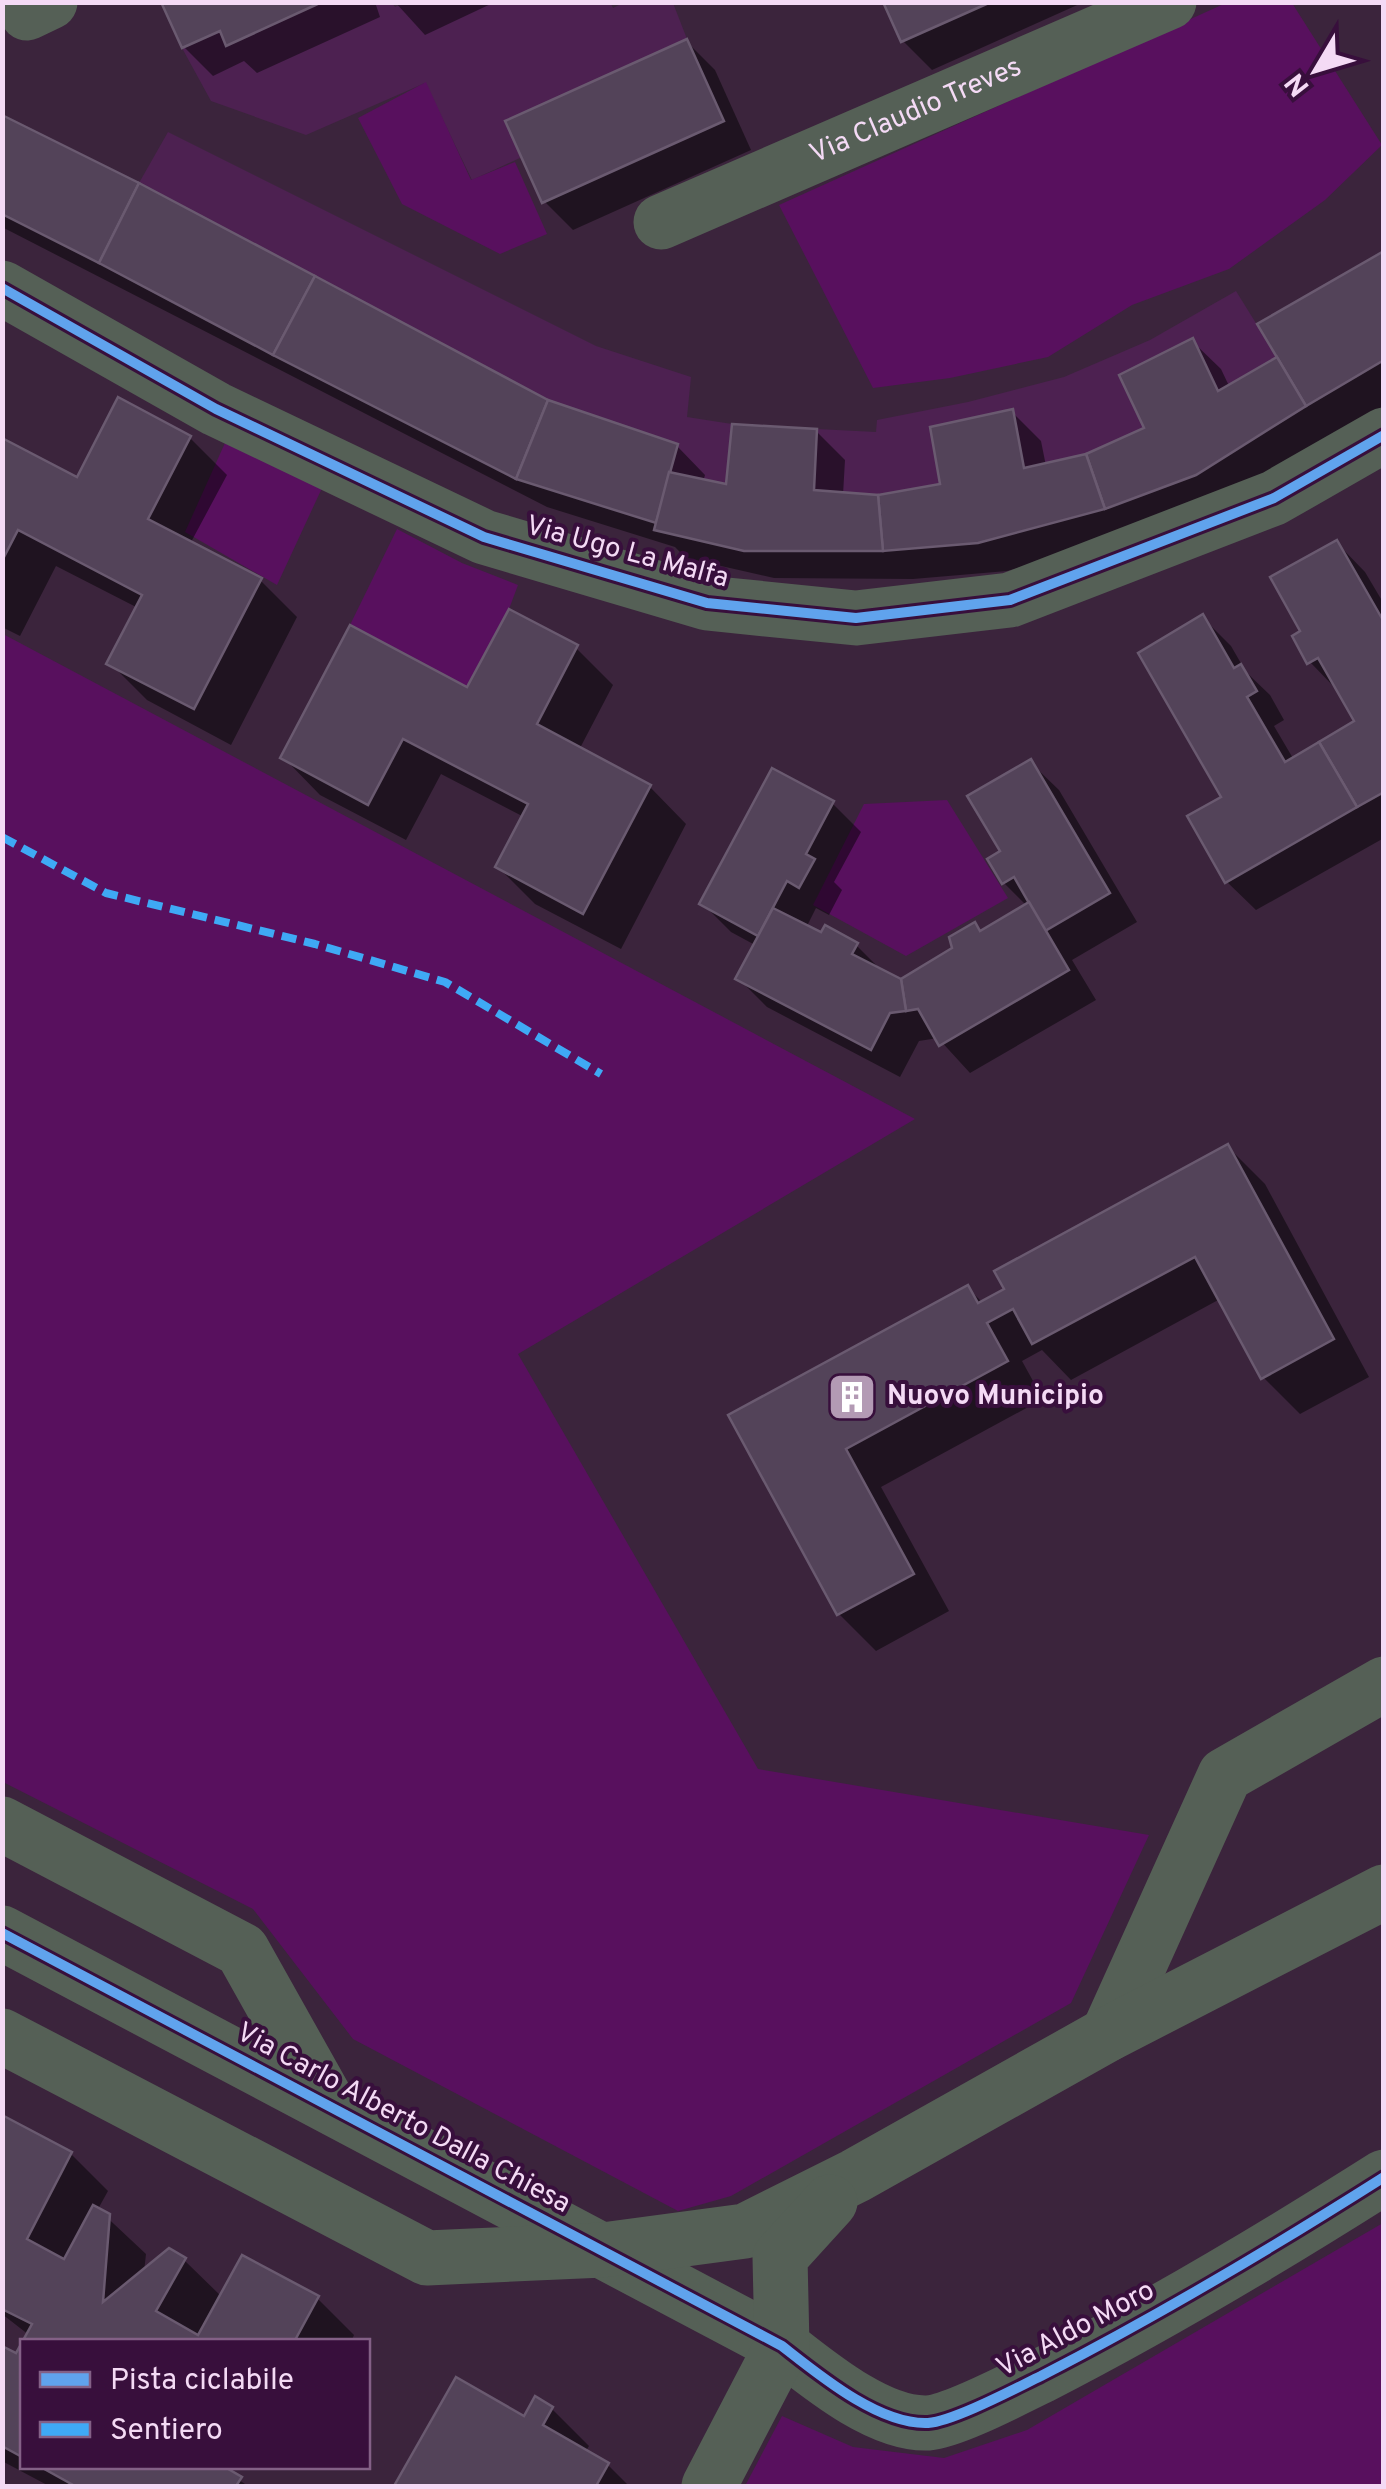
<svg xmlns="http://www.w3.org/2000/svg" width="1386" height="2489" viewBox="0 0 1386 2489" font-family="Overpass,sans-serif">
  <rect width="100%" height="100%" fill="#3b243c"/>
  <g fill="#4d2151">
    <polygon points="322,2 392,3 395,7 406,2 610,2 613,8 623,3 673,3 687,39 505,121 522,157 472,180 425,83 306,135 211,101 182,48 220,31 226,46"/>
    <polygon points="168,132 596,346 691,377 687,417 732,424 726,484 669,472 677,444 548,400 139,183"/>
    <polygon points="1236,291 1277,357 1218,391 1192,338 1119,375 1144,428 1086,454 1024,468 1013,409 930,427 940,484 878,495 814,490 817,429 876,432 877,420 968,402 1064,377 1150,340"/>
  </g>
  <g fill="#58105e">
    <polygon points="1226,3 1292,3 1382,145 1325,200 1229,269 1132,305 1048,357 950,378 873,388 779,205"/>
    <polygon points="426,82 471,180 515,162 547,234 500,254 402,204 358,118"/>
    <polygon points="229,434 322,488 277,585 185,532"/>
    <polygon points="397,529 462,563 518,585 509,609 467,687 350,625"/>
    <polygon points="3,634 915,1119 518,1354 758,1769 1149,1835 1071,2003 731,2196 678,2211 353,2039 253,1909 3,1782"/>
    <polygon points="947,800 1008,898 906,956 813,905 864,804"/>
    <polygon points="1383,2223 1383,2486 745,2486 782,2416 853,2447 944,2458 1027,2430"/>
  </g>
  <g fill="#0007">
    <polygon points="163,2 375,2 380,17 257,73 244,61 213,76 184,47"/>
    <polygon points="395,2 495,2 425,35"/>
    <polygon points="886,2 1084,2 932,70 903,41"/>
    <polygon points="687,42 715,70 751,150 573,230 544,201"/>
    <polygon points="2,118 547,403 677,446 705,475 703,482 728,487 816,431 845,460 843,495 879,497 942,486 1012,412 1041,441 1046,466 1087,456 1147,429 1192,341 1221,369 1230,388 1280,358 1384,253 1384,406 1226,503 1135,537 1007,571 913,579 774,578 686,558 675,547 547,507 2,227"/>
    <polygon points="190,438 227,475 190,544 260,580 297,617 231,745 147,700 110,663 138,608 56,566 20,636 2,627 2,440 78,480"/>
    <polygon points="1337,543 1365,572 1384,604 1384,838 1256,910 1227,882 1224,797 1203,618 1231,646 1246,672 1270,695 1284,720 1274,726 1294,760 1357,722 1338,691 1310,662 1304,632"/>
    <polygon points="576,648 613,685 579,750 650,787 686,824 621,949 535,904 498,867 524,817 441,774 406,840 320,795 284,758"/>
    <polygon points="1030,762 1059,790 1137,922 1072,960 1096,1000 970,1073 938,1038 919,1041 900,1077 767,1007 738,978 755,945 731,932 702,903 832,803 861,832 834,882 842,890 829,915 816,908 806,928 856,945 884,973 901,981 955,949 975,925 982,933 1027,906 1004,883 1004,852"/>
    <polygon points="1228,1147 1265,1184 1369,1377 1300,1414 1263,1377 1220,1299 1071,1380 1042,1350 1022,1361 1043,1399 881,1487 949,1611 876,1651 839,1614 732,1416 968,1288 983,1303"/>
    <polygon points="2,2118 71,2154 108,2191 98,2209 146,2254 144,2272 184,2260 222,2297 317,2298 354,2335 351,2342 25,2342 29,2335 2,2314"/>
    <polygon points="22,2346 22,2466 218,2466 248,2486 49,2486 2,2461 2,2349 17,2356"/>
    <polygon points="457,2380 525,2419 552,2409 589,2446 585,2452 608,2465 629,2486 397,2486"/>
  </g>
  <g fill="#534359" stroke="#6a5a70" stroke-width="2.5">
    <polygon points="161,2 322,2 226,46 220,31 182,48"/>
    <polygon points="883,2 991,2 901,42"/>
    <polygon points="687,39 724,121 542,203 505,121"/>
    <polygon points="2,115 139,183 99,263 2,214"/>
    <polygon points="139,183 315,276 273,355 99,263"/>
    <polygon points="1384,251 1384,360 1306,406 1257,324"/>
    <polygon points="315,276 548,400 516,479 273,355"/>
    <polygon points="1193,338 1218,391 1277,357 1306,406 1196,475 1105,509 1086,454 1144,428 1119,375"/>
    <polygon points="118,397 191,436 148,519 262,578 194,709 106,664 142,595 18,530 2,561 2,438 77,477"/>
    <polygon points="548,400 678,444 656,523 516,479"/>
    <polygon points="1013,409 1024,468 1086,454 1105,509 978,543 883,551 878,495 940,484 930,427"/>
    <polygon points="732,424 817,429 814,490 878,495 883,551 744,551 654,530 669,472 726,484"/>
    <polygon points="1337,540 1384,622 1384,792 1357,807 1319,742 1354,721 1318,658 1307,664 1292,636 1300,631 1270,577"/>
    <polygon points="509,609 578,645 537,724 651,785 583,914 495,867 528,804 403,739 368,805 280,758 350,625 467,687"/>
    <polygon points="1203,614 1234,668 1241,664 1257,691 1247,697 1285,762 1319,742 1357,807 1225,883 1187,816 1221,797 1138,653"/>
    <polygon points="1031,759 1110,893 1045,931 1014,877 1002,884 987,859 1000,851 967,796"/>
    <polygon points="772,768 834,801 806,854 815,859 799,888 787,881 758,936 699,904"/>
    <polygon points="1029,902 1069,970 939,1046 918,1009 906,1011 901,979 952,948 949,937 975,922 980,931"/>
    <polygon points="773,908 821,932 825,925 858,943 852,954 901,979 906,1011 890,1013 871,1050 735,979"/>
    <polygon points="1228,1144 1334,1339 1261,1379 1195,1257 1032,1344 1013,1309 987,1323 1008,1361 846,1449 914,1574 837,1615 728,1415 968,1285 978,1303 1004,1289 994,1271"/>
    <polygon points="2,2115 72,2152 27,2239 64,2259 93,2205 110,2214 103,2302 169,2248 186,2258 156,2311 198,2335 242,2255 319,2296 294,2342 22,2342 22,2457 2,2446 2,2346 16,2353 32,2324 2,2309"/>
    <polygon points="456,2377 524,2416 535,2396 553,2407 543,2425 609,2463 596,2486 394,2486"/>
    <polygon points="39,2466 223,2466 242,2477 236,2486 75,2486"/>
  </g>
  <g fill="none" stroke-linecap="round" stroke-linejoin="round">
    <g stroke="#556056" stroke-width="55">
      <polyline points="27,13 50,2"/>
      <path id="s1" d="M661,222L1169,2"/>
      <polyline points="2,288 216,409 484,537 707,603 856,618 1010,600 1274,498 1384,435"/>
      <polyline points="2,1824 242,1950 329,2105"/>
      <path d="M2,1933L782,2346C819,2375 879,2425 928,2423C954,2421 1016,2388 1041,2376C1158,2316 1272,2248 1384,2177"/>
      <polyline points="1108,2034 1225,1775 1384,1684"/>
      <polyline points="2,2036 427,2258 603,2250 745,2231 855,2176 1108,2034 1384,1892"/>
      <polyline points="709,2486 782,2346 780,2257 830,2202"/>
    </g>
    <polyline stroke="#3fa9f5" stroke-width="8" stroke-dasharray="15 8" stroke-linecap="butt" points="2,837 106,893 315,944 445,982 601,1074"/>
    <g stroke="#380f3c" stroke-width="16">
      <g id="cycleway">
        <polyline points="2,288 216,409 484,537 707,603 856,618 1010,600 1274,498 1384,435"/>
        <path d="M2,1933L782,2346C819,2375 879,2425 928,2423C954,2421 1016,2388 1041,2376C1158,2316 1272,2248 1384,2177"/>
      </g>
    </g>
    <use href="#cycleway" stroke="#60a3ed" stroke-width="10"/>
  </g>
  <defs>
    <g id="building-square" transform="scale(2.5)"><rect x="-9" y="-9" width="18" height="18" rx="4" fill="#b39ab4" stroke="#380f3c"/><path d="M-4-6H4V6H1V3H-1V6H-4ZM-2.5-4.3h1.7v1.8h-1.7ZM.8-4.3h1.7v1.8H.8ZM-2.5-1h1.7V.8h-1.7ZM.8-1h1.7V.8H.8Z" fill="#fff"/></g>
  </defs>
  <g fill-rule="evenodd">
    <use href="#building-square" x="852" y="1397"/>
  </g>
  <g text-anchor="middle" dominant-baseline="central" stroke-width="8" stroke-linejoin="round" paint-order="stroke">
    <g font-size="28" fill="#f4daf5" stroke="#380f3c">
      <text stroke="none"><textPath href="#s1" startOffset="278">Via Claudio Treves</textPath></text>
      <text transform="translate(627 553) rotate(15)">Via Ugo La Malfa</text>
      <text transform="translate(403 2119) rotate(28)">Via Carlo Alberto Dalla Chiesa</text>
      <text transform="translate(1076 2330) rotate(-28)">Via Aldo Moro</text>
    </g>
    <g font-size="28" font-weight="bold" fill="#f4daf5" stroke="#380f3c" text-anchor="start">
      <text x="887" y="1397">Nuovo Municipio</text>
    </g>
  </g>
  <rect width="1386" height="2489" fill="none" stroke="#f4daf5" stroke-width="10"/>
  <rect x="20" y="2339" width="350" height="130" fill="#380f3c" stroke="#836086" stroke-width="2.5"/>
  <rect x="40" y="2372" width="50" height="15" fill="#60a3ed" stroke="#836086" stroke-width="2.5"/>
  <text x="110" y="2389" font-size="30" fill="#f4daf5">Pista ciclabile</text>
  <rect x="40" y="2422" width="50" height="15" fill="#3fa9f5" stroke="#836086" stroke-width="2.5"/>
  <text x="110" y="2439" font-size="30" fill="#f4daf5">Sentiero</text>
  <g transform="translate(1316 70) rotate(232)" stroke="#380f3c" stroke-width="8" paint-order="stroke">
  <path d="M0-8L18 38L0 25L-18 38Z" fill="#f4daf5"/>
  <text y="-15" font-size="28" font-weight="bold" text-anchor="middle" fill="#f4daf5">N</text>
  </g>
</svg>
